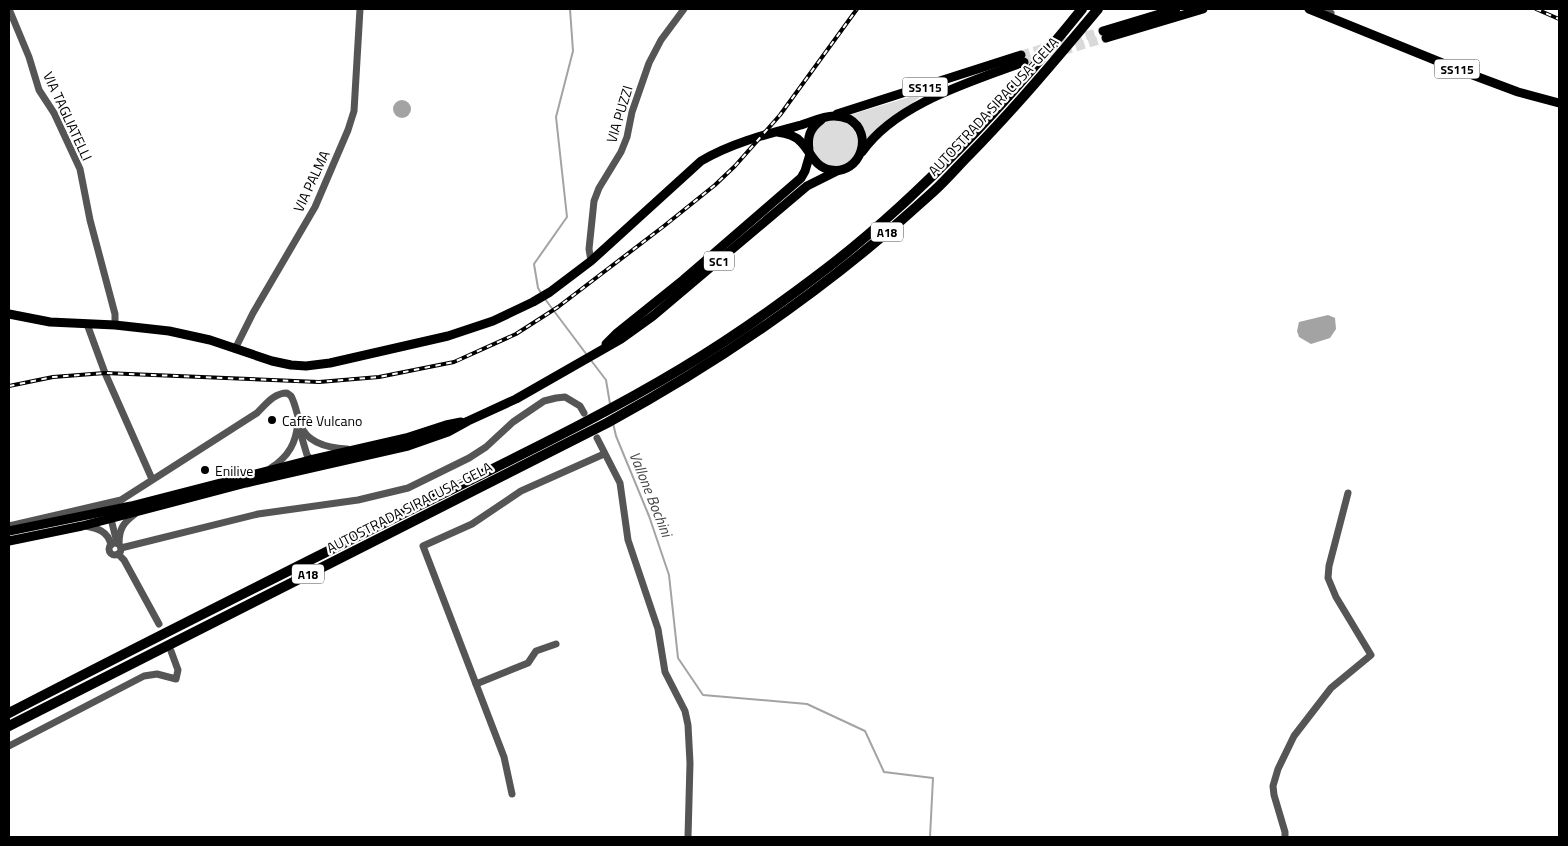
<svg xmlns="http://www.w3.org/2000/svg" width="1568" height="846" viewBox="0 0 1568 846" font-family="'Titillium Web',sans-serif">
  <rect width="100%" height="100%" fill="#fff"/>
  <g fill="#dcdcdc">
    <polygon points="916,95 919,95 919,98 878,128 867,139 866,134 850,115"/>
    <circle cx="835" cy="143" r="23"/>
  </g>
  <g fill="#a3a3a3">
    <circle cx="402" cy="109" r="9"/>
    <polygon points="1328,315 1335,318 1336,329 1330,338 1311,344 1299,337 1297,331 1299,322"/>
  </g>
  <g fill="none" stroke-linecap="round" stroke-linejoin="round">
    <g stroke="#a3a3a3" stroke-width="2">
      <polyline points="541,293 538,288 534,264 567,217 556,117 573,51 570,9"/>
      <polyline points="545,299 587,355"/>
      <polyline points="590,359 606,380 610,404"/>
      <polyline points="613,423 616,436 649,516 669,575 678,658 703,695 807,704 865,731 884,772 933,778 930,837"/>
    </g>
    <g stroke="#d9d9d9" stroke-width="9" stroke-dasharray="9 4.5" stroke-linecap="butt">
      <polyline points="1021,55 1103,31"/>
      <polyline points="1024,62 1106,38"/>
    </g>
    <g stroke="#555" stroke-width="7">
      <polyline points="9,9 29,57 39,90 54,113 80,169 90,220 115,314 115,325"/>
      <polyline points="1324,9 1331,13"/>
      <polyline points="591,261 589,249 594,201 599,188 621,152 627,137 632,112 649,63 661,40 684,9"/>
      <polyline points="87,324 105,373 152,479"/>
      <polyline points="235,349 253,313 315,207 348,130 354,111 360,9"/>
      <polyline points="299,428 307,455 312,461"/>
      <polyline points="597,438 620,483 628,540 658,629 665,672 685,711 688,725 690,763 688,837"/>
      <path d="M271,468C289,456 296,443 298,422"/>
      <polyline points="110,515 117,543"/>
      <path d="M9,526L121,500L257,413C266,404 274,393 287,393L291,396C296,405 297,416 301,426C308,444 330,448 347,449"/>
      <path d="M85,526C97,528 108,531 111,545"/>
      <circle cx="115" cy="549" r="6"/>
      <path d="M119,544C119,529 123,523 135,514"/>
      <polyline points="121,548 258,514 358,500 408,488 469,458 486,447 513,422 544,401 556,398 565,397 580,406 584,413"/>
      <polyline points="118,554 124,560 159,624"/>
      <polyline points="476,684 528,663 536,651 556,644"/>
      <polyline points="9,746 144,676 157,674 176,679 178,670 171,651"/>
      <polyline points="512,794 504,757 423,546 472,524 521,491 604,454"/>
      <polyline points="1285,837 1285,832 1274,795 1273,786 1278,769 1294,736 1331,688 1371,655 1336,597 1328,578 1329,566 1348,493"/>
    </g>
    <g stroke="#000" stroke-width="9">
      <polyline points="1309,9 1462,71 1518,92 1559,103"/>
      <polyline points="1103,31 1176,9"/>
      <polyline points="1106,38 1203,9"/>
      <polyline points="837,114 1021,55"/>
      <path d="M809,150C807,137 810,128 821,120"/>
      <path d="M862,152C895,104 970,82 1024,62"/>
      <path d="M9,314L50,322L115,325L169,331L210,340L272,361L291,365L306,366L330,363L448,336L493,321L533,302L550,292L591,261L701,161C731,143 767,134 801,125C811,122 823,116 834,116C839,116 844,117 849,119C875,134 860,175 831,170C814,167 811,152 801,142C795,135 786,133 777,132"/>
      <polyline points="606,344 617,333 683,280 801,178 805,171 810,154"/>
      <polyline points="9,531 131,506 310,460 406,438 446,425 461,422"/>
      <polyline points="9,541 82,526 246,483 408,446 448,432 468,421 516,399 621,339 653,316 807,186 837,171"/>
    </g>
    <g stroke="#000" stroke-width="10">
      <path d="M9,713C142,644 276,577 410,510C501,464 594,421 682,368C732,338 780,304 827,268C923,194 1006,103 1082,9"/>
      <path d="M9,726L607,423C725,359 835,282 934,191C947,179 958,166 971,153C1016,107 1057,58 1098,9"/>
    </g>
    <g stroke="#000" stroke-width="4">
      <g id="rail">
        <polyline points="1536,9 1559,19"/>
        <polyline points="9,386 53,377 105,373 319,382 379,377 454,362 516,334 558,307 664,226 715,185 735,166 780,115 857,9"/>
      </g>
    </g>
    <use href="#rail" stroke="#fff" stroke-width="2" stroke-dasharray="5.5" stroke-linecap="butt"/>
  </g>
  <g fill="#000" stroke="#fff" stroke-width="2">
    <circle cx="272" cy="420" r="5"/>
    <circle cx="205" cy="470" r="5"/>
  </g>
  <g text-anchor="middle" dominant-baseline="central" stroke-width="4.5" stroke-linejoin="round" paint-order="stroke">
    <g fill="#fff" stroke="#4c4c4c" stroke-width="1">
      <rect x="1434.5" y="59.5" width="45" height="19" rx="4"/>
      <rect x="902.5" y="77.5" width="45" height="19" rx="4"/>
      <rect x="871" y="222.5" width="32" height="19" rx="4"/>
      <rect x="704" y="251.5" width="30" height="19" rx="4"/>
      <rect x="292" y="564.5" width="32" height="19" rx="4"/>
    </g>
    <g font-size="12" font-weight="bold" fill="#000">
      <text x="1457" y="69">SS115</text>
      <text x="925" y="87">SS115</text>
      <text x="887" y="232">A18</text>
      <text x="719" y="261">SC1</text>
      <text x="308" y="574">A18</text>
    </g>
    <g font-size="14" fill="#000" stroke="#fff">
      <text transform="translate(993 106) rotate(-47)">AUTOSTRADA SIRACUSA-GELA</text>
      <text transform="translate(619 114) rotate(-73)">VIA PUZZI</text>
      <text transform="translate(68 116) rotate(65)">VIA TAGLIATELLI</text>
      <text transform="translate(311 181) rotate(-65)">VIA PALMA</text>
      <text transform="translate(409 507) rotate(-27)">AUTOSTRADA SIRACUSA-GELA</text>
    </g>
    <g font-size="14" fill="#000" stroke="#fff" text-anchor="start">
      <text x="282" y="420">Caffè Vulcano</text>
      <text x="215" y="470">Enilive</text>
    </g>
    <g font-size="15" font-style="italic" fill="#444" stroke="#fff">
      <text transform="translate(651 494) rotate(68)">Vallone Bochini</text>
    </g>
  </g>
  <rect width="1568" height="846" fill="none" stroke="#000000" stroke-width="20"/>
</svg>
